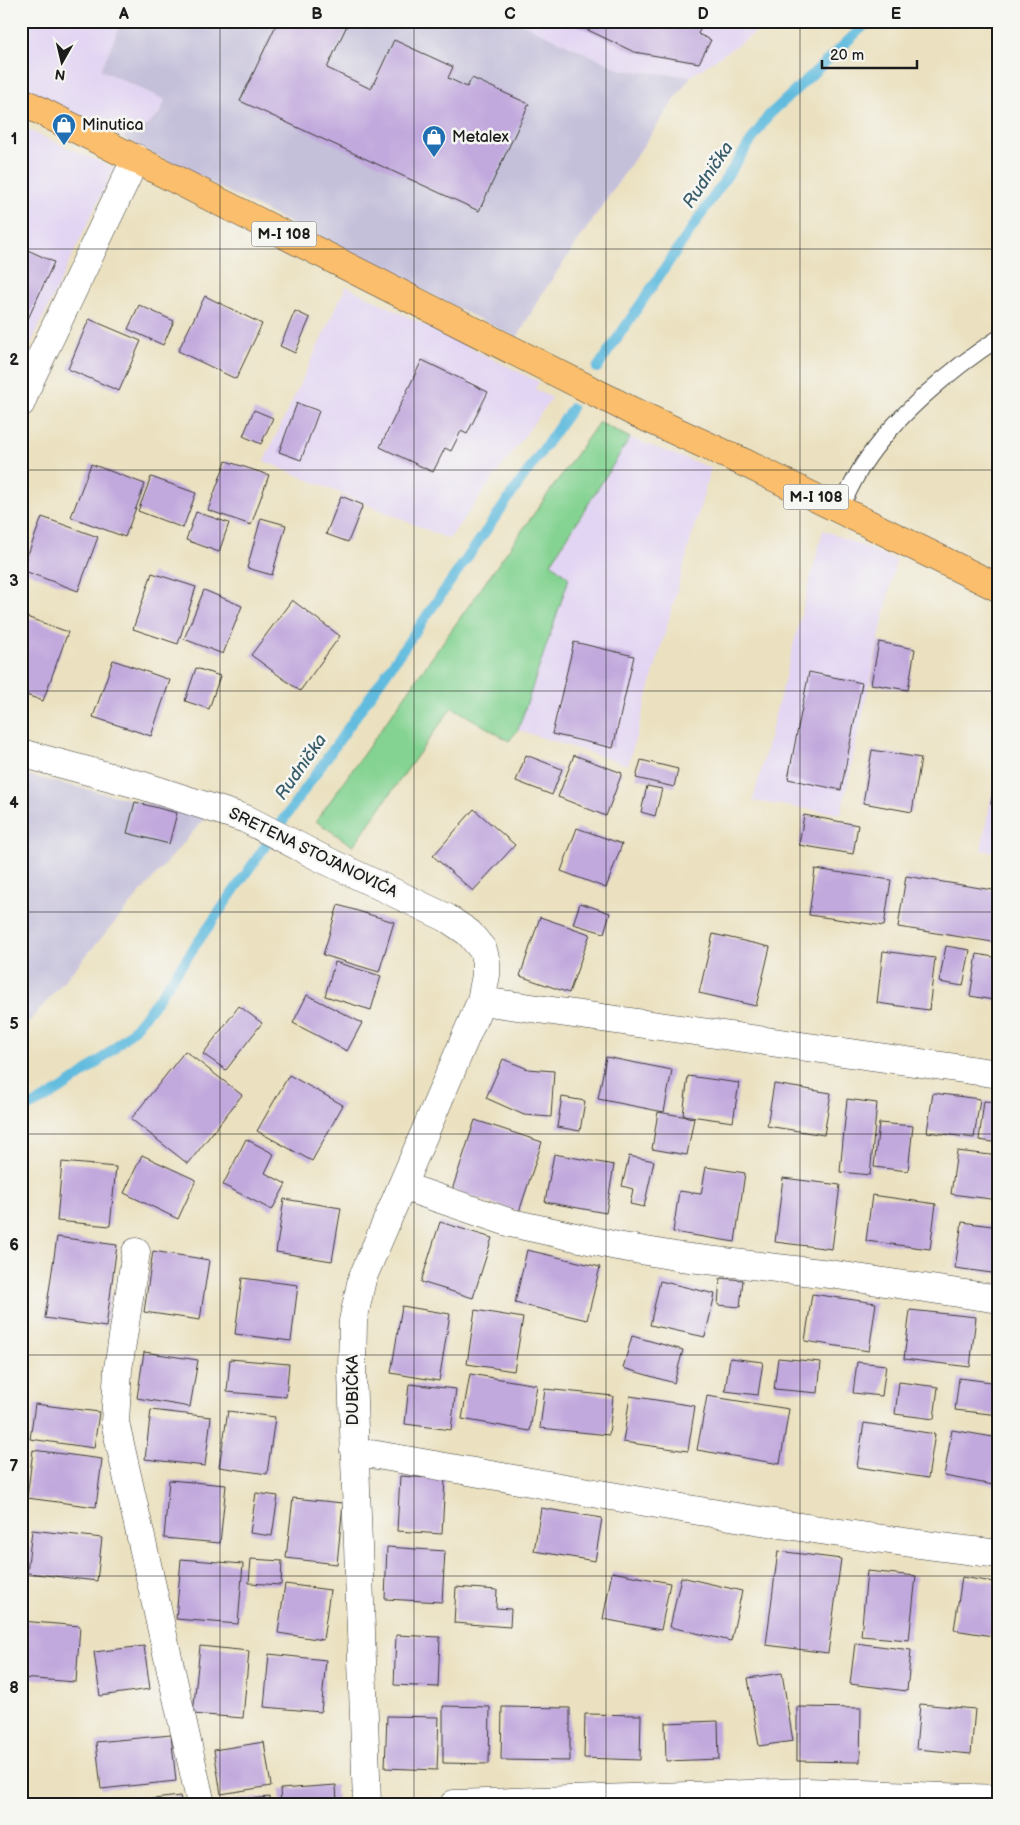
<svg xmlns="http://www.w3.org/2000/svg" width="1020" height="1825" viewBox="0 0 1020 1825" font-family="'Balsamiq Sans',sans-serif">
  <rect width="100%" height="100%" fill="#f6f6f2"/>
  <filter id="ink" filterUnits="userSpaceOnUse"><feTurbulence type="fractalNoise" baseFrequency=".02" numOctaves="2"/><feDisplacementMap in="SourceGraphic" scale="10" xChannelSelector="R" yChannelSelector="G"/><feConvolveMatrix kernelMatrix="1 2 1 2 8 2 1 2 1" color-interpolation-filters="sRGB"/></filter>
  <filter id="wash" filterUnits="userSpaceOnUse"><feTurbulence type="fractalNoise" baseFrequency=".0096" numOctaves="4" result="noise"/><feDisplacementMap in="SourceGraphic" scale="20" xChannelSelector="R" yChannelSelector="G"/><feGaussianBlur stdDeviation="1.12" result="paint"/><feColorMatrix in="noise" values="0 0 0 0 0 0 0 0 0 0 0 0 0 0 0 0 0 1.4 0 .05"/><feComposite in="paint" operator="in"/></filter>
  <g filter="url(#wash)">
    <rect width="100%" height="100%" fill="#ebe1c0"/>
    <g fill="#e2d4f3">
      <polygon points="21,21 122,21 101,70 165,100 160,113 148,125 122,138 21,87"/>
      <polygon points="516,21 773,21 691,76 622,70"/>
      <polygon points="21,127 114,168 24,358 21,358"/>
      <polygon points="346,286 539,382 535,389 552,398 449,539 264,461"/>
      <polygon points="630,438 711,468 628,765 518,730 569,579 551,564"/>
      <polygon points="823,530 896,560 841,814 753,801"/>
      <polygon points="999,757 999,853 981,850"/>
    </g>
    <g fill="#c5c0da">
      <polygon points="122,21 516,21 622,70 691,76 540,297 517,338 122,138 148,125 160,113 165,100 101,70"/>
      <polygon points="21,774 206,817 21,1031"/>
    </g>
    <polygon fill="#84d392" stroke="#507857" points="599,422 630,438 551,563 569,578 518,730 509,741 452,707 353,846 316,821"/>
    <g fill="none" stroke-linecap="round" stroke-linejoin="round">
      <g stroke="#61bbde" stroke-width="10">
        <polyline points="597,368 768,116 869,21"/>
        <path d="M21,1110C60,1094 98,1064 128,1035C139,1025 148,1011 158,999L572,408"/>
      </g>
    </g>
    <g id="blocks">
      <g fill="#c1a8dd">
        <polygon points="278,21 349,21 327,68 371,89 394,40 453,67 448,78 467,87 472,78 529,104 479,211 240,101"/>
        <polygon points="569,21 704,21 698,34 711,40 699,63 634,52"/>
        <polygon points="21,247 54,262 27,321 21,319"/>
        <polygon points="205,296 262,324 236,379 178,351"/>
        <polygon points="139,305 174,321 163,345 128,329"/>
        <polygon points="295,311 310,318 295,353 280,346"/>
        <polygon points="89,319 141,341 119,391 68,369"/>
        <polygon points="422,360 488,392 467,434 461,431 451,451 445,448 433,472 380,447"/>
        <polygon points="297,403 319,411 301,460 279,452"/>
        <polygon points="254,410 273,418 261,444 243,436"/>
        <polygon points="226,461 269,475 251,525 208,510"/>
        <polygon points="91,464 145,484 125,537 71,517"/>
        <polygon points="151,477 196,493 183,528 138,511"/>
        <polygon points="341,496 363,505 348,542 326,534"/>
        <polygon points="196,512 229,523 219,552 186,540"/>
        <polygon points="42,517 98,537 78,591 22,570"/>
        <polygon points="261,518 286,525 272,575 247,568"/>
        <polygon points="152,573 196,587 178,644 133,629"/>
        <polygon points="204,590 242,606 223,654 184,639"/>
        <polygon points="292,600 340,636 300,691 251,655"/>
        <polygon points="21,615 68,632 43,701 21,693"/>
        <polygon points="574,642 634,656 613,748 552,734"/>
        <polygon points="879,642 915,649 908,690 871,684"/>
        <polygon points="113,660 170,680 151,736 93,717"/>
        <polygon points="196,668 220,676 209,709 185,701"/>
        <polygon points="809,672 862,683 841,790 788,779"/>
        <polygon points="872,750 921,758 912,812 863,803"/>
        <polygon points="526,755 562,769 552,795 516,781"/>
        <polygon points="574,755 622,773 606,816 558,797"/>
        <polygon points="641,760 678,769 674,787 636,778"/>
        <polygon points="998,767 999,767 999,806 991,804"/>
        <polygon points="21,782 28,783 22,816 21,816"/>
        <polygon points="647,786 662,789 655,816 641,812"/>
        <polygon points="135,802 177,813 169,844 127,833"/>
        <polygon points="474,809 515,845 473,891 433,856"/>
        <polygon points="804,815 858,825 853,854 799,845"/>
        <polygon points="577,828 622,844 606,888 561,871"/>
        <polygon points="815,869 891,880 884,926 809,915"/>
        <polygon points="906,876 999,891 999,943 898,927"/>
        <polygon points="580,903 610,913 604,933 573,924"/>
        <polygon points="338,905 394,922 379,972 323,955"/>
        <polygon points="540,917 590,934 569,993 520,976"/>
        <polygon points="713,934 770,947 756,1006 699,993"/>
        <polygon points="946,946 970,950 963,986 939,982"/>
        <polygon points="883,951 935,958 929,1010 877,1003"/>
        <polygon points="977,954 999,958 999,1001 970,996"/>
        <polygon points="335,962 381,976 371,1010 325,996"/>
        <polygon points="307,995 362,1023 347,1051 293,1023"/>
        <polygon points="239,1006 262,1023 226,1070 203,1054"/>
        <polygon points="185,1051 242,1095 188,1164 131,1119"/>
        <polygon points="606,1057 672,1070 664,1112 598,1099"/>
        <polygon points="503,1059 528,1069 554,1071 551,1117 524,1115 486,1098"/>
        <polygon points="289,1075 343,1105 312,1161 257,1131"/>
        <polygon points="688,1076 739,1083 733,1122 683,1115"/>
        <polygon points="774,1084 831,1093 824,1135 767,1126"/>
        <polygon points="933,1093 980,1099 974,1138 927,1132"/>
        <polygon points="562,1097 585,1101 580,1131 557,1127"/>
        <polygon points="847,1099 877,1103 870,1175 840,1172"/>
        <polygon points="984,1101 999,1102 999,1143 979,1140"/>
        <polygon points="658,1112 694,1118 687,1155 652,1149"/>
        <polygon points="475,1120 542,1142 519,1212 452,1190"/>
        <polygon points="879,1123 913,1126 908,1171 874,1167"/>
        <polygon points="246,1139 274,1154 265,1173 286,1184 272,1210 223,1185"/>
        <polygon points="957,1151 999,1156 999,1200 951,1194"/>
        <polygon points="554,1154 614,1165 606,1213 545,1202"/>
        <polygon points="142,1155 196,1180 178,1219 124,1193"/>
        <polygon points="629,1156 654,1161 644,1207 630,1204 633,1189 622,1186"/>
        <polygon points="62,1162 116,1167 110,1226 57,1221"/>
        <polygon points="706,1167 745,1173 735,1242 673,1232 679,1191 701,1194"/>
        <polygon points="783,1178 840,1185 832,1249 775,1242"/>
        <polygon points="872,1195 936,1204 930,1249 866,1241"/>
        <polygon points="284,1199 341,1208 332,1261 276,1252"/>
        <polygon points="440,1222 492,1238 473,1298 421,1282"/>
        <polygon points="962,1222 999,1227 999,1274 955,1268"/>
        <polygon points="57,1237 117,1245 106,1327 45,1318"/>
        <polygon points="527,1250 600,1267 587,1320 515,1303"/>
        <polygon points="153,1251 209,1260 200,1320 144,1312"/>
        <polygon points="242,1278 298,1285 291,1341 235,1334"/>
        <polygon points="720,1278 743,1280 740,1307 718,1305"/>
        <polygon points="660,1281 715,1294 705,1337 650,1325"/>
        <polygon points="812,1294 876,1303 869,1351 805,1341"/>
        <polygon points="402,1306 450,1314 439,1381 391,1373"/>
        <polygon points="475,1310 523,1318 514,1371 467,1364"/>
        <polygon points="910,1310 976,1317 970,1367 904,1359"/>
        <polygon points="632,1336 683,1350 674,1383 623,1368"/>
        <polygon points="144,1352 198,1360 190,1407 137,1398"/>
        <polygon points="730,1358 763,1362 758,1395 725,1391"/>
        <polygon points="778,1358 821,1362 818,1393 774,1389"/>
        <polygon points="230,1359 289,1364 286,1397 227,1392"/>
        <polygon points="857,1362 886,1365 882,1396 853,1393"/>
        <polygon points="470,1374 537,1385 530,1431 462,1419"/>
        <polygon points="959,1378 999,1383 999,1415 955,1410"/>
        <polygon points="899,1382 938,1387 934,1419 895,1414"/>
        <polygon points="409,1384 456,1389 451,1430 405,1424"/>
        <polygon points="545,1389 613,1396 609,1435 540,1428"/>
        <polygon points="630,1396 695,1406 688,1451 623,1442"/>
        <polygon points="707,1396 789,1409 780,1464 697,1450"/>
        <polygon points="35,1404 99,1412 94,1448 30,1439"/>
        <polygon points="151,1410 211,1417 205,1466 145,1459"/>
        <polygon points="228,1411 275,1417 267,1474 219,1467"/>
        <polygon points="864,1423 935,1434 928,1478 857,1467"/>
        <polygon points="952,1430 999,1438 999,1486 944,1476"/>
        <polygon points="33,1450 102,1459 96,1507 27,1498"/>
        <polygon points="400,1476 445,1479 442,1534 397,1531"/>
        <polygon points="169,1480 226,1485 220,1543 164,1538"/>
        <polygon points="256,1493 278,1496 272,1536 250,1533"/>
        <polygon points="293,1498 343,1503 337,1564 286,1558"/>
        <polygon points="541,1508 602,1518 595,1561 534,1551"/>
        <polygon points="32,1530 102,1538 97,1581 27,1573"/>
        <polygon points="387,1547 445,1551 442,1602 385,1599"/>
        <polygon points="778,1551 841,1559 828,1653 766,1645"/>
        <polygon points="181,1559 243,1564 238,1624 176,1619"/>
        <polygon points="251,1559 282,1561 281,1585 249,1583"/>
        <polygon points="867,1571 916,1576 909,1640 861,1636"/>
        <polygon points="612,1572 670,1583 661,1630 603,1619"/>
        <polygon points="681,1577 742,1591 731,1641 670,1627"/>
        <polygon points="962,1577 999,1583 999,1637 954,1630"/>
        <polygon points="285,1584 330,1590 323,1640 278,1633"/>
        <polygon points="456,1587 497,1590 496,1608 511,1609 510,1627 454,1623"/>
        <polygon points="21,1621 80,1626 76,1682 21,1678"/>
        <polygon points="396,1635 440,1637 438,1687 394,1685"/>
        <polygon points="855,1643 911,1650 907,1691 850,1684"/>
        <polygon points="144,1646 150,1689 100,1696 94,1652"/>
        <polygon points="200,1646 249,1651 243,1718 193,1714"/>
        <polygon points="269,1654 326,1660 321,1712 264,1707"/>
        <polygon points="782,1673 793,1741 759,1746 748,1678"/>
        <polygon points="920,1704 975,1709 971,1754 916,1749"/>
        <polygon points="443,1706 490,1707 489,1764 443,1763"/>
        <polygon points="502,1707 570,1708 570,1761 501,1760"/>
        <polygon points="797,1707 861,1708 860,1762 797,1761"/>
        <polygon points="585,1714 641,1715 640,1760 584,1758"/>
        <polygon points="387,1716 439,1717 437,1770 385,1768"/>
        <polygon points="718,1721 719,1759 666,1761 665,1723"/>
        <polygon points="171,1735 176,1781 101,1789 96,1742"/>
        <polygon points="264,1742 271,1786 221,1794 214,1750"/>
        <polygon points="336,1785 337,1804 281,1804 280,1789"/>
        <polygon points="180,1796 182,1804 137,1804 136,1801"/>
        <polygon points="270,1797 270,1804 218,1804 218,1802"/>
        <polygon points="126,1800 127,1804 106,1804 106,1803"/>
      </g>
    </g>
  </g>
  <g filter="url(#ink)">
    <use href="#blocks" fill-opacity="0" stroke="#3b3a35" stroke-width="1"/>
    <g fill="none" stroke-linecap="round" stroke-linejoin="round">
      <g stroke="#3b3a35" stroke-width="18">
        <path id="lane" d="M840,509C847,494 854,479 863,465C893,418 952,368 999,338"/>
      </g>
      <g stroke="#3b3a35" stroke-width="29">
        <g id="street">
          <polyline points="21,403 30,380 136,158"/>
          <polyline points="21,753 144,786 246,819 319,857 447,918 469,933 483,950 486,962 486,975 481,1001 362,1279 353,1321 352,1372 367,1804"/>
          <polyline points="481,1001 999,1074"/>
          <polyline points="402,1186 511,1223 617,1246 681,1257 830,1274 999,1299"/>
          <polyline points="136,1252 118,1369 115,1422 201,1804"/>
          <path d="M354,1451C568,1488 783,1529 999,1554"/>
          <polyline points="454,1804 807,1792 999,1799"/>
        </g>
      </g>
      <g stroke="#3b3a35" stroke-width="29">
        <polyline id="primary" points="21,101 632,411 747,464 999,588"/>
      </g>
      <use href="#lane" stroke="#fff" stroke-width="16"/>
      <use href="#street" stroke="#fff" stroke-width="28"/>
      <use href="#primary" stroke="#fabe6d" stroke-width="28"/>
    </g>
  </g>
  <path fill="none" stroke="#1c1c1c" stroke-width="1" stroke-opacity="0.55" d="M220,21V1804M414,21V1804M606,21V1804M800,21V1804M21,249H999M21,470H999M21,691H999M21,912H999M21,1134H999M21,1355H999M21,1576H999"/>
  <defs>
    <g id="shop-pin" transform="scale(1.25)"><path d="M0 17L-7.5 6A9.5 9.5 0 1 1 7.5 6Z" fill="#1f6fb2" stroke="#f6f6f2"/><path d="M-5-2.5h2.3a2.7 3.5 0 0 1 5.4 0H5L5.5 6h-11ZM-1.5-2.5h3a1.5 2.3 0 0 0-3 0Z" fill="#fff"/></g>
  </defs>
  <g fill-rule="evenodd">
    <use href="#shop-pin" x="64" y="125"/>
    <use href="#shop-pin" x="434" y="137"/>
  </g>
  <g text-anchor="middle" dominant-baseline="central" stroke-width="5" stroke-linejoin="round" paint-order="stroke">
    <g fill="#f6f6f2" stroke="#5d5d5c" stroke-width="1">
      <rect x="251.5" y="221.5" width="65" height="25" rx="4"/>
      <rect x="783.5" y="484.5" width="65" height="25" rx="4"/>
    </g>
    <g font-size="15" font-weight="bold" fill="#1c1c1c">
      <text x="284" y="234">M-I 108</text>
      <text x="816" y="497">M-I 108</text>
    </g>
    <g font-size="16" fill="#1c1c1c" stroke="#f6f6f2" text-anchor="start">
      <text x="82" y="125">Minutica</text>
      <text x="452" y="137">Metalex</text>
    </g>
    <g font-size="16" fill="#1c1c1c" stroke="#f6f6f2">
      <text transform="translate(313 853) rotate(26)">SRETENA STOJANOVIĆA</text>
      <text transform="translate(353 1390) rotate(-90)">DUBIČKA</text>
    </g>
    <g font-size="18" font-style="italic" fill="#385c6a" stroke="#f6f6f2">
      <text transform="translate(708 175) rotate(-56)">Rudnička</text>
      <text transform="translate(301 767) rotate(-55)">Rudnička</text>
    </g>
  </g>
  <rect width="1020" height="1825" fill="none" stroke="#f6f6f2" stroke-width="55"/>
  <g transform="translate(62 62) rotate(188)" stroke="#f6f6f2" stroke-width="4" paint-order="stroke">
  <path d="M0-4L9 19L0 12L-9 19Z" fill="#1c1c1c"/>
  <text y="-8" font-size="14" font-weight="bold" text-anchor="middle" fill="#1c1c1c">N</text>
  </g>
  <path d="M822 60v8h95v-8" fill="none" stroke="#1c1c1c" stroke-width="2.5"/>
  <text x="830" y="60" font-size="15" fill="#1c1c1c" stroke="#f6f6f2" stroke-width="4" paint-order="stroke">20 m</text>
  <rect x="28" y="28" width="964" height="1770" fill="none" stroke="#1c1c1c" stroke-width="2"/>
  <g font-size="16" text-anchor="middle" font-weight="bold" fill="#1c1c1c">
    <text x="124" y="19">A</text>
    <text x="317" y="19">B</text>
    <text x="510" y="19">C</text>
    <text x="703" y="19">D</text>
    <text x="896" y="19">E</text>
    <text x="14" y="144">1</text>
    <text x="14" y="365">2</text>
    <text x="14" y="586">3</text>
    <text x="14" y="808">4</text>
    <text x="14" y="1029">5</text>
    <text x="14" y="1250">6</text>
    <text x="14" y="1471">7</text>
    <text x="14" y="1693">8</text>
  </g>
</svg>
